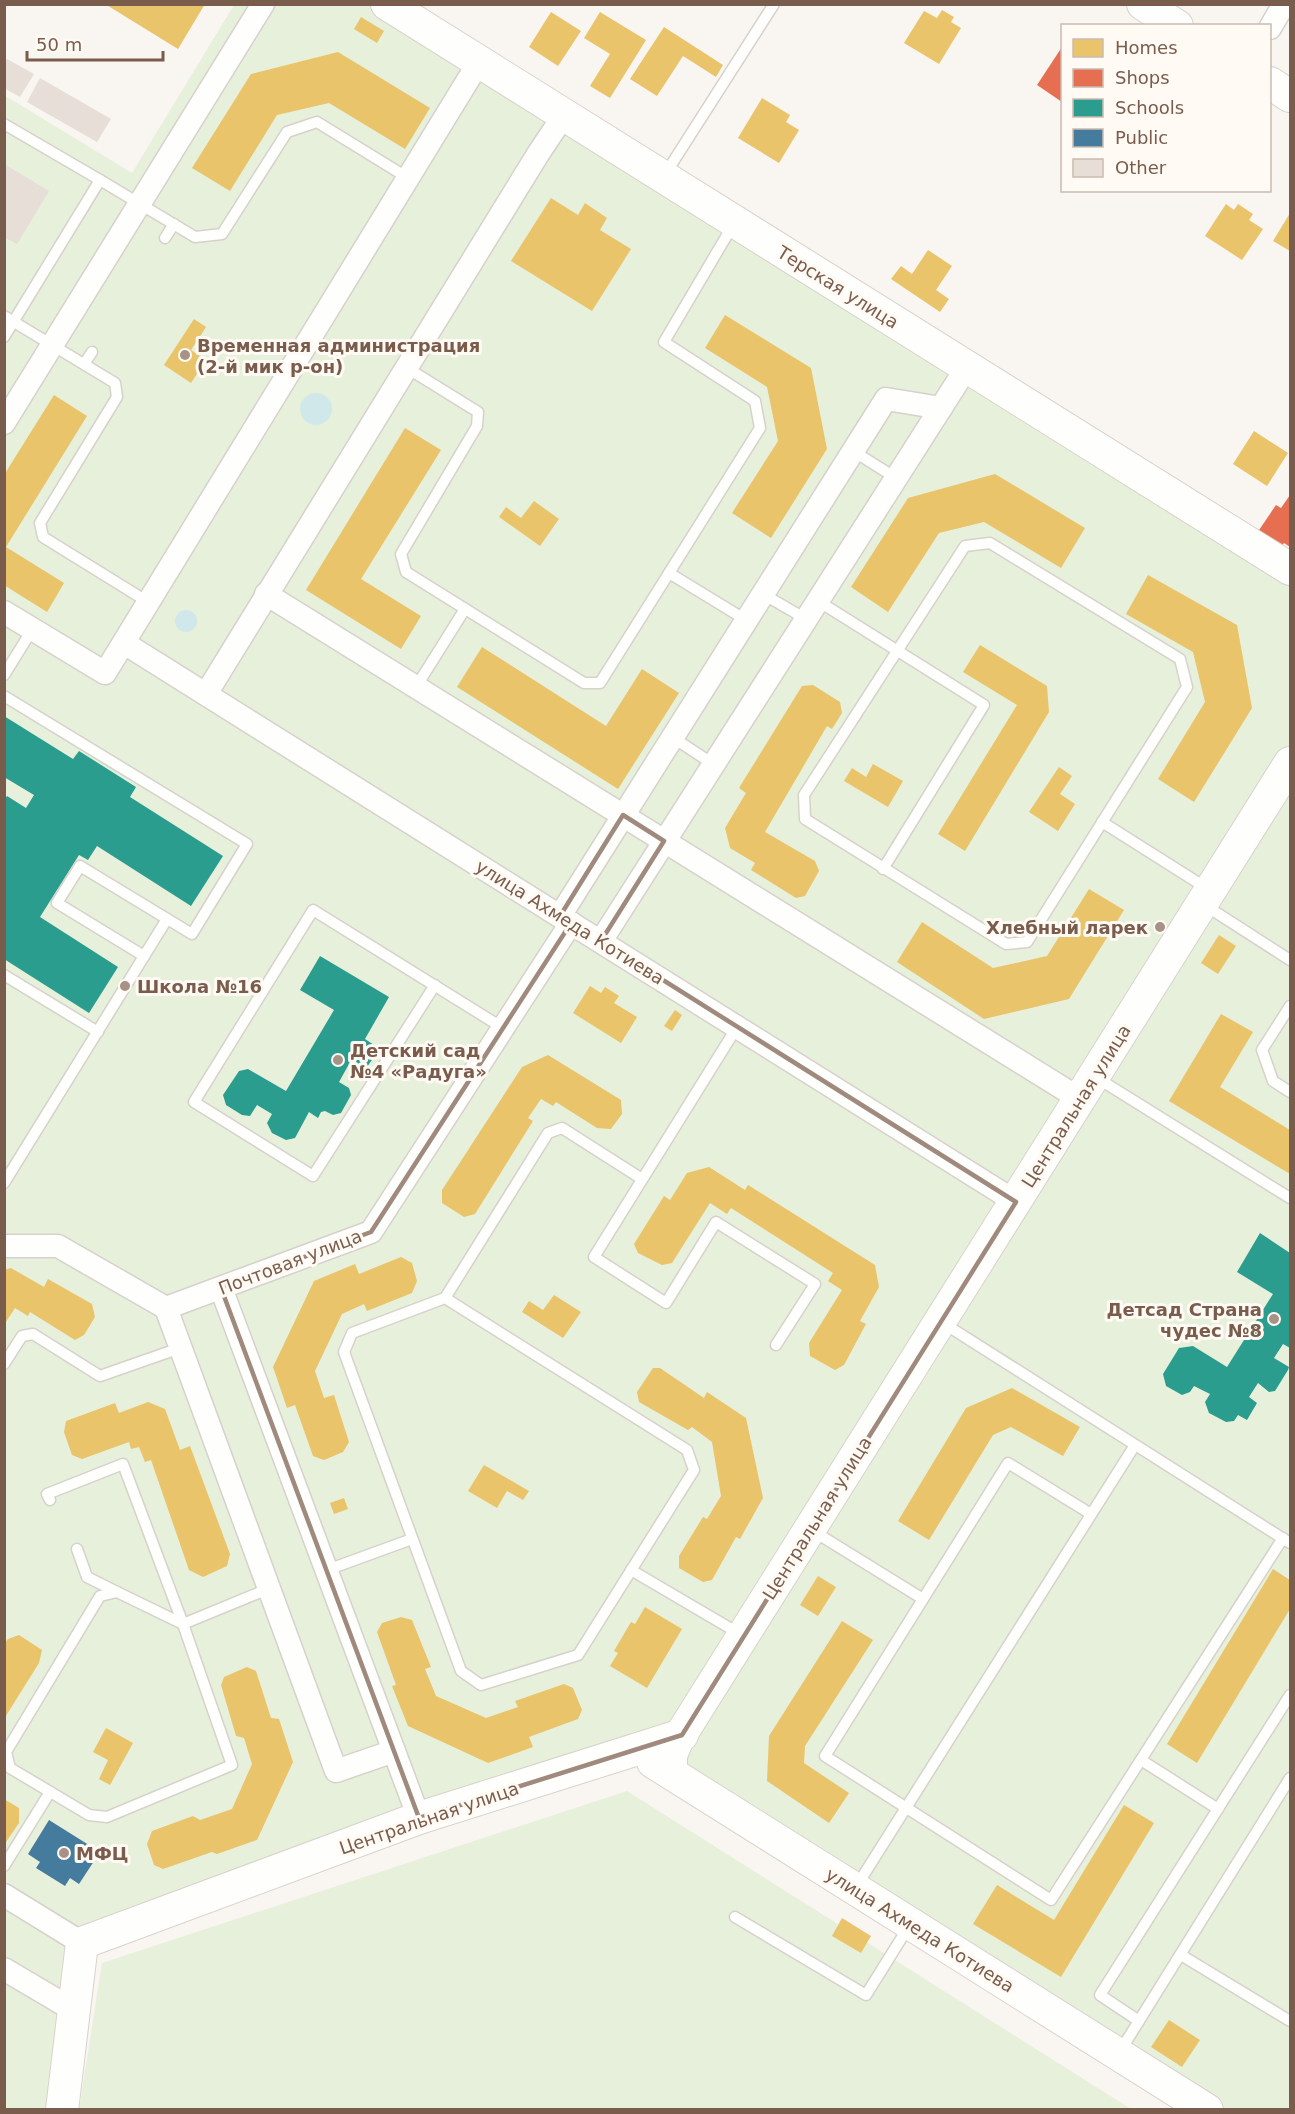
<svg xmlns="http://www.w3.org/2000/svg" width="1295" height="2114" viewBox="0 0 1295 2114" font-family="'DejaVu Sans',sans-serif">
  <rect width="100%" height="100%" fill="#f9f5f0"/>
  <g fill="#e7f0db">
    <polygon points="234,5 387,5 1290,569 1290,2109 1207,2109 634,1750 83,1943 62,2109 5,2109 4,95 132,173"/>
    <polygon points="627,1791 1131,2109 79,2110 102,1963"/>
  </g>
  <g fill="#d0e8ea">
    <circle cx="316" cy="409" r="16"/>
    <circle cx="186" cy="621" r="11"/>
  </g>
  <g fill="#e9c46a">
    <polygon points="105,4 205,4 178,49"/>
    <polygon points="942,10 954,17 951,22 961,28 939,64 904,43 924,11 937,18"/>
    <polygon points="551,12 581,31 558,66 529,47"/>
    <polygon points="600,12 646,40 610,98 590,86 610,54 584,38"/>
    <polygon points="361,17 384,31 377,43 354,29"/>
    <polygon points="664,27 723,65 716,77 683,56 657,96 630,79"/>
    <polygon points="338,52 430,108 405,149 329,103 277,115 230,191 192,168 251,74"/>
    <polygon points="762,98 790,115 786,122 799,130 779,163 738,138"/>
    <polygon points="551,198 578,215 585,203 607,218 600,230 631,249 592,311 511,261"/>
    <polygon points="1226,204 1234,210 1238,204 1253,214 1249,220 1263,229 1242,260 1205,236"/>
    <polygon points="1290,213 1290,251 1273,241"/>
    <polygon points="928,250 952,266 936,290 949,299 940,312 891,279 901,266 912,274"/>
    <polygon points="725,315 811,368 827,449 771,538 732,513 778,441 767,387 705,348"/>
    <polygon points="194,319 206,327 191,350 206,360 191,383 164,365"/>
    <polygon points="54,395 87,416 6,547 64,583 47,612 4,585 4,475"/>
    <polygon points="405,428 441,450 361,579 421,616 401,649 306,590"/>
    <polygon points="1254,431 1288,453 1267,486 1233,464"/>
    <polygon points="995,474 1085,528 1061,568 984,522 939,533 888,612 851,587 908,498"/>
    <polygon points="534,501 559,519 540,546 499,517 506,507 521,518"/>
    <polygon points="1148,575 1237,625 1252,708 1194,802 1158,779 1205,702 1193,652 1126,614"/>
    <polygon points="980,645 1047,686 1049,712 965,851 938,834 1017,705 963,672"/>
    <polygon points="482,647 606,726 642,669 679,693 618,789 457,687"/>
    <polygon points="813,685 840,702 842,713 832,729 827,726 765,832 815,861 819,871 805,896 796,898 751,870 755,863 730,848 725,828 746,793 739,788 802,686"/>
    <polygon points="873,764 903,781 888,807 844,781 852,768 866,777"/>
    <polygon points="1059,767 1072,776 1060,794 1075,804 1058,831 1029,812"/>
    <polygon points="1089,889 1124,910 1069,999 984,1019 897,962 922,922 993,968 1047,956"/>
    <polygon points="1219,935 1236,946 1218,974 1201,963"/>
    <polygon points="590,986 601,993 605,987 619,996 614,1003 637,1017 621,1043 573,1013"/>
    <polygon points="675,1010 682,1015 672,1031 664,1026"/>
    <polygon points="1221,1014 1253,1032 1220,1087 1290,1130 1290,1174 1169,1101"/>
    <polygon points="548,1055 621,1100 622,1114 611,1129 597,1128 556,1102 553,1106 541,1099 528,1118 533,1121 475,1214 464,1217 442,1203 442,1190 522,1067"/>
    <polygon points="709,1167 745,1190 748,1185 875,1265 879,1287 860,1321 866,1324 844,1365 835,1370 810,1356 809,1343 842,1290 828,1281 833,1273 731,1208 727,1214 710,1203 672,1263 662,1265 638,1253 634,1244 664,1196 670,1200 687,1173"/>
    <polygon points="401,1257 412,1263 417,1281 412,1293 367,1311 364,1304 342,1314 315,1371 324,1398 334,1395 349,1442 343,1452 324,1460 313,1456 295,1405 287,1408 273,1367 314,1281 355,1264 359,1274"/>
    <polygon points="11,1268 44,1287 48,1279 92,1304 95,1317 84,1335 75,1340 30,1312 28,1316 15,1308 4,1325 4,1270"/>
    <polygon points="554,1295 581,1312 563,1338 522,1312 529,1301 543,1310"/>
    <polygon points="653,1368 660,1368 704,1398 707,1392 746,1418 763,1498 740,1539 736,1537 712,1580 703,1582 679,1568 679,1556 703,1517 707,1519 721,1496 712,1442 692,1427 688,1430 639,1402 637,1392"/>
    <polygon points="1012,1388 1080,1427 1063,1456 1011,1427 993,1435 929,1540 898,1521 966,1408"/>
    <polygon points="148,1402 165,1409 180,1450 190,1446 230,1554 227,1566 203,1577 189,1570 151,1460 145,1462 139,1447 131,1449 129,1442 82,1459 72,1455 64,1432 66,1421 115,1403 119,1413"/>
    <polygon points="484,1465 529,1491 523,1500 507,1491 497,1508 468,1491"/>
    <polygon points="344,1498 348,1509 334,1514 330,1503"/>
    <polygon points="1273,1569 1290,1580 1290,1609 1197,1763 1167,1744"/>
    <polygon points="818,1576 836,1587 818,1616 800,1605"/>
    <polygon points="645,1607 682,1629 647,1688 610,1666 618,1653 614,1651 631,1622 635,1624"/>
    <polygon points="401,1617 412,1620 431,1667 425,1669 436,1696 486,1718 518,1707 515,1701 564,1684 573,1688 582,1710 578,1719 529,1737 533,1747 488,1763 408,1726 392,1686 396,1685 377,1632 382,1623"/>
    <polygon points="842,1621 873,1640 805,1746 804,1763 849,1793 829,1823 767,1781 769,1736"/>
    <polygon points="19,1635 42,1650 39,1663 4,1719 4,1644 8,1639"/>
    <polygon points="247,1667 256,1671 271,1718 279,1719 293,1762 257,1840 217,1854 212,1852 163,1869 154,1865 147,1844 152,1831 193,1816 200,1820 232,1809 252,1764 244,1738 236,1736 221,1685 224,1677"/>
    <polygon points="106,1728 133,1743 110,1785 99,1779 108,1760 93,1752"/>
    <polygon points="4,1799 19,1808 19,1823 4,1845"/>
    <polygon points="1124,1805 1154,1823 1061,1977 973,1924 997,1885 1054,1920"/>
    <polygon points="842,1918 871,1936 861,1953 832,1936"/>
    <polygon points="1169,2020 1200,2040 1182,2067 1151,2047"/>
  </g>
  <g fill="#e76f51">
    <polygon points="1062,47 1062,102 1037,85"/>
    <polygon points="1290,495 1290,547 1284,543 1280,549 1257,533 1276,505 1281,508"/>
    <polygon points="1159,922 1166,926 1161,933 1154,928"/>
  </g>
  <g fill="#2a9d8f">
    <polygon points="4,716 73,759 79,751 136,787 130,797 223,856 191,906 97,846 88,860 79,855 40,917 118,967 89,1013 4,959 4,800 7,796 26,808 34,795 4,777"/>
    <polygon points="320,956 389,997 365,1039 374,1045 376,1054 367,1067 359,1069 349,1064 339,1082 349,1088 351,1095 341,1113 333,1115 325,1111 321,1112 318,1118 309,1112 295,1138 286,1140 272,1133 267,1123 272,1114 257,1105 250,1116 242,1115 226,1105 223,1095 239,1071 248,1069 286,1091 334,1010 300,990"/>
    <polygon points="1260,1233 1290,1253 1290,1348 1283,1344 1274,1358 1289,1367 1288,1370 1275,1391 1269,1392 1258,1383 1249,1397 1257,1403 1247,1420 1238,1415 1234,1421 1226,1422 1209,1413 1205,1402 1210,1394 1194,1386 1190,1392 1182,1395 1166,1386 1163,1374 1179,1348 1193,1346 1227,1367 1273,1294 1237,1272"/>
  </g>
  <polygon fill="#457b9d" points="49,1820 100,1852 79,1884 70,1878 65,1886 36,1868 40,1862 28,1854"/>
  <g fill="#e6ded7">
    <polygon points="7,59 34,74 20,97 4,88 4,64"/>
    <polygon points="40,78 111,119 97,142 27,102"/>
    <polygon points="4,164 49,191 17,244 4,237"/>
  </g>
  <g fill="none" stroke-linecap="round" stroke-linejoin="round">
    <g stroke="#d7d1cb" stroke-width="13">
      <g id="lane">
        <polyline points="4,124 100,180 4,337"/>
        <polyline points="664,176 774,4"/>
        <polyline points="100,180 195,237 222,234 287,132 317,122 408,178"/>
        <polyline points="165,238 174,224"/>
        <polyline points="4,316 115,383 117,397 40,523 43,537 148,602"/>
        <polyline points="84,364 92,352"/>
        <polyline points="407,368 478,412 477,426 401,554 406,572 584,683 600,683 760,428 755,401 664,342 733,225"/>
        <polyline points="853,451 896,478"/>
        <polygon points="990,543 1180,659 1187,687 1027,942 1006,944 805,819 804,795 965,546"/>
        <polyline points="669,573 746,620"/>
        <polyline points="763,594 806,619"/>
        <polyline points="818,601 984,705 883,869"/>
        <polyline points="4,675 32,630"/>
        <polyline points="416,687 465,609"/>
        <polyline points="4,696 247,844 192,934 80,866 57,903 144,956"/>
        <polyline points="672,737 713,764"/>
        <polyline points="1102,822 1208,889"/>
        <polyline points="1203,904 1290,960"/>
        <polyline points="4,975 98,1032"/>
        <polyline points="435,985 313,1176 194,1102 313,910 503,1028"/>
        <polyline points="1290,1006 1262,1050 1273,1081 1290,1092"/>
        <polyline points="737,1027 594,1257 666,1303 716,1222 815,1284 776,1345"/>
        <polyline points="1097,1078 1290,1198"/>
        <polyline points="4,1183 167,919"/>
        <polyline points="445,1298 687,1450 694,1470 578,1655 481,1685 461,1671 344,1352 352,1333 445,1298 548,1133 562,1128 642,1179"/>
        <polyline points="943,1323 1290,1543"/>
        <polyline points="4,1364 22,1336 33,1334 100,1376 180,1348"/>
        <polyline points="50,1500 47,1494 123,1464 183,1624 232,1765 107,1817 89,1815 10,1768 6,1752 100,1596 117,1592 183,1624 268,1589"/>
        <polyline points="1091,1514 1008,1463 825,1756 1051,1900 1283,1538"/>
        <polyline points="813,1531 923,1599"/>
        <polyline points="77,1549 87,1577 117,1592"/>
        <polyline points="327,1570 412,1539"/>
        <polyline points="631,1570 740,1634"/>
        <polyline points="1141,1760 1218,1809"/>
        <polyline points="4,1866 50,1792"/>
        <polyline points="856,1887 1135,1445"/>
        <polyline points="735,1917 866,1995 909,1926"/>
        <polyline points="1181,1955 1290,2021"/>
        <polyline points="1139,2021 1100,1995 1290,1695"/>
        <polyline points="1119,2053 1290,1778"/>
      </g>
    </g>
    <g stroke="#d7d1cb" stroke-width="25">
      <g id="street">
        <polyline points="1270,28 1284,4"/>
        <polyline points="4,423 263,4"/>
        <polyline points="266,594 1080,1099"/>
        <polyline points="4,612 105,673 479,62"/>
        <polyline points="124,643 1016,1202"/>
        <polyline points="206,694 538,154 564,115"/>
        <polyline points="560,916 886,399 941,408"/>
        <polyline points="601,941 967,367"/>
        <polyline points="4,1246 58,1246 166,1308 371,1232 571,923"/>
        <polyline points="221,1288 419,1818"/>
        <polyline points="166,1308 336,1771 394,1751"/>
        <polyline points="4,1895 82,1943"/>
        <polyline points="4,1969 75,2011"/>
      </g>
    </g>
    <g stroke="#d9d2cb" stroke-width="34">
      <g id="secondary">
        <polyline points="387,4 1290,569"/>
        <polyline points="1143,4 1177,26"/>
        <polyline points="1270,83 1290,96"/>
        <polyline points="653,1762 1207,2110"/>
        <polyline points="671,1773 671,1755 677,1741 1290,763"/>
        <polyline points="62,2110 82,1943 419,1818 682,1735"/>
      </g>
    </g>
    <use href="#lane" stroke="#fefefd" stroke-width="10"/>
    <use href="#street" stroke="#fefefd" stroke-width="22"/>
    <use href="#secondary" stroke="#fefefd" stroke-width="32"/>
  </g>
  <path fill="none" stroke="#9f8a7d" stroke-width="4.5" stroke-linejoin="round" d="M623,815L664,841L601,941L1016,1202L682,1735L419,1818L221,1288L371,1232L571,923L560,916Z"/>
  <g fill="#a69286" stroke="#fffaf3" stroke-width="2">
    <circle cx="185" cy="355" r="6"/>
    <circle cx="1160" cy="927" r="6"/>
    <circle cx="125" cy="986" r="6"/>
    <circle cx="338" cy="1060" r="6"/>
    <circle cx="1274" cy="1319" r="6"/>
    <circle cx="64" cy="1853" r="6"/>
  </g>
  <g text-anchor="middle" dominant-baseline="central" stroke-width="6" stroke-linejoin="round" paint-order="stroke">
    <g font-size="18" fill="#7a5c4d" stroke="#fffaf3">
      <text transform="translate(838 287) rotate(32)">Терская улица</text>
      <text transform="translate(570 922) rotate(32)">улица Ахмеда Котиева</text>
      <text transform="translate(1076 1106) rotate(-58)">Центральная улица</text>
      <text transform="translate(290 1262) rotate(-21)">Почтовая улица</text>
      <text transform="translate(817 1518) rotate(-58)">Центральная улица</text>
      <text transform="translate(429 1818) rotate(-19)">Центральная улица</text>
      <text transform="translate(920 1930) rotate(32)">улица Ахмеда Котиева</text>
    </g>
    <g font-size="18" font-weight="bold" fill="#7a5c4d" stroke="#fffaf3" text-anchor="start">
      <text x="197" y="345">Временная администрация<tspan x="197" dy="21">(2-й мик р-он)</tspan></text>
      <text x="1148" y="927" text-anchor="end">Хлебный ларек</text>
      <text x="137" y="986">Школа №16</text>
      <text x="350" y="1050">Детский сад<tspan x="350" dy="21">№4 «Радуга»</tspan></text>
      <text x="1262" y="1309" text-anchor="end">Детсад Страна<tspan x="1262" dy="21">чудес №8</tspan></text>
      <text x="76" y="1853">МФЦ</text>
    </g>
  </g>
  <rect width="1295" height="2114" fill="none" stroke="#7a5c4d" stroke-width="12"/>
  <rect x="1061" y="24" width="210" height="168" fill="#fffaf3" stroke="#cabbb1" stroke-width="1.5"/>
  <rect x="1073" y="39" width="30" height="18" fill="#e9c46a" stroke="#cabbb1" stroke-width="1.5"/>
  <text x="1115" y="54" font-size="18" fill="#7a5c4d">Homes</text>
  <rect x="1073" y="69" width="30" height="18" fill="#e76f51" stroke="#cabbb1" stroke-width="1.5"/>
  <text x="1115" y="84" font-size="18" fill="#7a5c4d">Shops</text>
  <rect x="1073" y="99" width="30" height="18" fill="#2a9d8f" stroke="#cabbb1" stroke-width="1.5"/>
  <text x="1115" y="114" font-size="18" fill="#7a5c4d">Schools</text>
  <rect x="1073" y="129" width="30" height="18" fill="#457b9d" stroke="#cabbb1" stroke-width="1.5"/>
  <text x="1115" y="144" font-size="18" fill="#7a5c4d">Public</text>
  <rect x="1073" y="159" width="30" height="18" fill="#e6ded7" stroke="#cabbb1" stroke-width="1.5"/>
  <text x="1115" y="174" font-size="18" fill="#7a5c4d">Other</text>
  <path d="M27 51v9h136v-9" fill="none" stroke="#7a5c4d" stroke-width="3"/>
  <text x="36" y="51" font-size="18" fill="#7a5c4d" stroke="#fffaf3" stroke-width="4.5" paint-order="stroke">50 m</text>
</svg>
